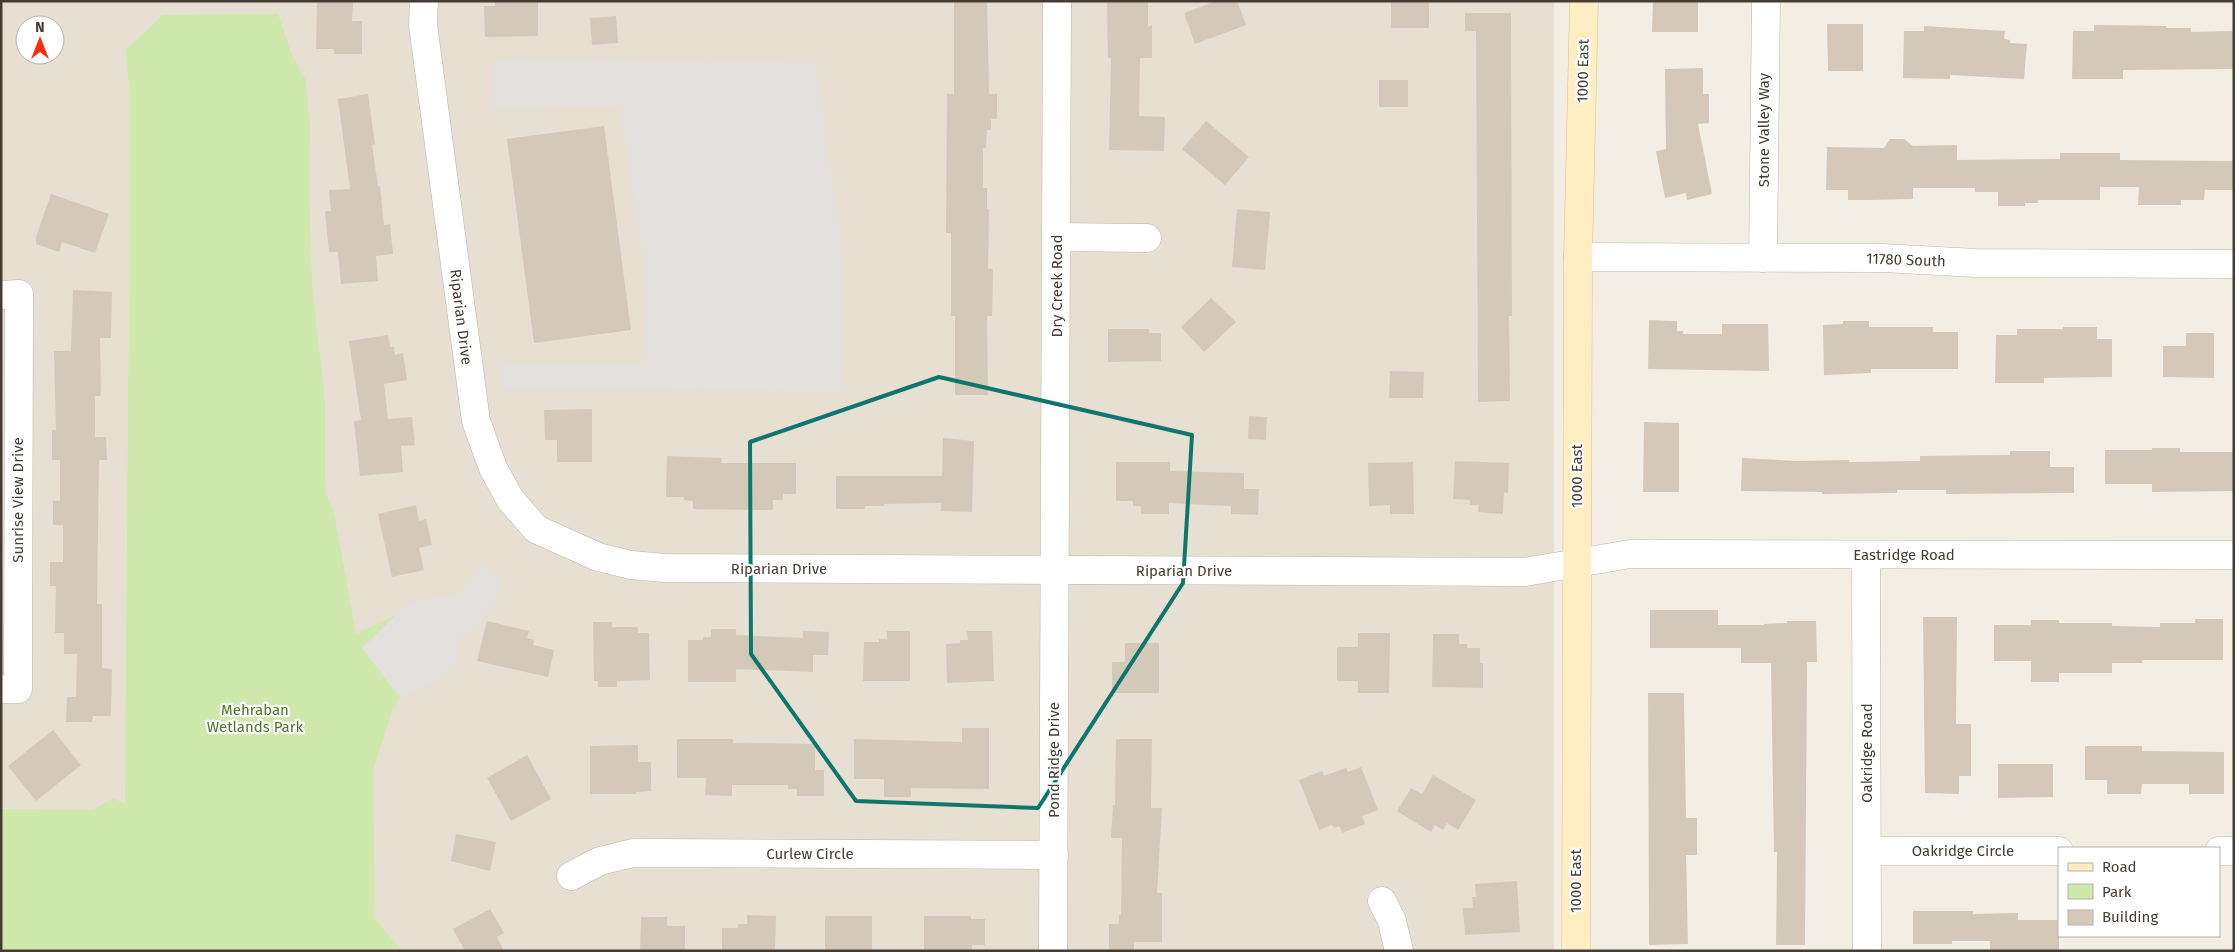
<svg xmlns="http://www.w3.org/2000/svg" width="2235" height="952" viewBox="0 0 2235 952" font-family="'Fira Sans',sans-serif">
  <rect width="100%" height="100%" fill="#f2eee4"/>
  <path fill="#e6dfd2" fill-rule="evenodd" d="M1,1H1554V951H1ZM25,25H55V55H25Z"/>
  <polygon fill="#cfe8ac" points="278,14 292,55 305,78 310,124 309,186 312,287 325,400 325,483 327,497 334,513 356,634 396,615 362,648 388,667 400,698 393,708 373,770 375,919 402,951 1,951 1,809 93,810 113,798 125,804 129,294 129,85 126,50 163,15"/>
  <g fill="#e3e0dd">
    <polygon points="492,61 815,62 843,258 844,391 502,389 501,363 645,363 643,257 620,108 492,110"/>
    <polygon points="484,563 504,585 476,627 459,638 457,663 431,684 400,698 362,648 396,615 419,599 457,595"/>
  </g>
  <g fill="#d4c9b9">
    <polygon points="317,1 353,1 352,21 362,21 362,54 334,54 334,49 316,49"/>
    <polygon points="495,1 538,1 538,36 485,37 484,6 495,6"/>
    <polygon points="954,1 987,1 989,94 997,94 997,119 991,119 991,130 987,130 986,148 983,148 983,188 987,188 987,209 989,209 988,269 993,269 992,316 987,316 988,395 955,395 955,316 951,316 951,233 946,233 947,94 954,94"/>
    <polygon points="1107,1 1148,1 1148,27 1152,25 1152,58 1140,58 1139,116 1165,117 1164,151 1109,150 1111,58 1108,58"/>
    <polygon points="1216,1 1237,1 1246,25 1195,44 1184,13"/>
    <rect x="1391" y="1" width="38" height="27"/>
    <polygon points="1653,1 1698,1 1698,32 1652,32"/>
    <polygon points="1465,13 1511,13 1512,316 1509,316 1510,401 1478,402 1476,31 1465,31"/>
    <polygon points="616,16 618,43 592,45 590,18"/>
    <polygon points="1827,24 1863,24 1863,71 1828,71"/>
    <polygon points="2094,25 2166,26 2166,28 2191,28 2191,32 2234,31 2234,69 2123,70 2123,79 2072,79 2073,31 2094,31"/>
    <polygon points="1924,26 2005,31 2004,39 2010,40 2010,43 2027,44 2024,79 1950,75 1950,79 1903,78 1904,31 1924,31"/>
    <polygon points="1703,68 1703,94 1709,94 1709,123 1698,124 1712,194 1687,200 1686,193 1665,198 1656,151 1666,149 1665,69"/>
    <rect x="1379" y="80" width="29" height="27"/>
    <polygon points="368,94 375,144 372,145 378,186 380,186 384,225 390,224 393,254 376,256 378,281 341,284 338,252 329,252 325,211 331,211 329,190 350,189 338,99"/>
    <polygon points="1206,121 1249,157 1225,185 1182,149"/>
    <polygon points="604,126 631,330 534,343 507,139"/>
    <polygon points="1890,139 1904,139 1913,146 1957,145 1957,160 2060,159 2060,153 2120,153 2120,160 2234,161 2234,190 2205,190 2204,200 2181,200 2181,205 2138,205 2139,187 2100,187 2100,200 2038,200 2038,203 2025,203 2025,206 1998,206 1998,192 1975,192 1975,188 1913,188 1913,199 1873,200 1848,200 1848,190 1826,190 1827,147 1884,148"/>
    <polygon points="51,194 109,214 95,253 62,242 59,252 36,244 36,237"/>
    <polygon points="1237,209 1270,212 1265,270 1232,267"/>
    <polygon points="73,290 112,292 111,338 100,338 101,396 95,396 95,437 106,437 107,460 99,460 97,604 102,604 102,668 112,669 111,716 93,716 92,722 66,722 67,697 76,697 77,654 64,654 64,633 55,633 56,586 50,586 50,562 63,562 63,525 53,525 53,501 60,501 60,460 52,460 52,430 56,430 54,351 71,351"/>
    <polygon points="1211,298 1236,322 1204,352 1181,327"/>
    <polygon points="1649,320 1677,321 1677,331 1683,331 1683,334 1722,334 1722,324 1768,324 1769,371 1648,369"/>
    <polygon points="1843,321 1869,321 1869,327 1933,327 1933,332 1958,332 1958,369 1871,369 1871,373 1824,375 1823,325 1843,324"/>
    <polygon points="2063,327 2097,327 2097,339 2112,339 2112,377 2044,378 2044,383 1995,383 1996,335 2017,335 2017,329 2063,329"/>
    <polygon points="1108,329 1149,329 1149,333 1161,333 1161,361 1108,362"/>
    <polygon points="2186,333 2214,333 2214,378 2163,377 2163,346 2186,346"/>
    <polygon points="388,335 390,347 394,347 395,355 403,353 407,380 384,384 388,419 412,417 415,445 401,446 403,472 360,476 354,421 361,420 349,341"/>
    <polygon points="1390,371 1424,372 1423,398 1389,398"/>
    <polygon points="592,409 592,462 557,462 557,440 545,440 544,410"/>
    <polygon points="1249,416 1267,417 1266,440 1248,439"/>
    <polygon points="1644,422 1679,423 1679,492 1643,492"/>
    <polygon points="943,438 974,441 972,512 941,511 941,503 884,504 884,506 865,506 865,509 836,509 836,476 942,476"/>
    <polygon points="2152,448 2180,448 2180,452 2234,452 2234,491 2152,492 2152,484 2105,484 2105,450 2152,450"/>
    <polygon points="2010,451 2050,451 2050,467 2074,467 2074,493 1946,494 1946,490 1897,490 1897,493 1822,494 1822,492 1741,491 1742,458 1796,461 1849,460 1849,462 1920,461 1920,456 2010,455"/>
    <polygon points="667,456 722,458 721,463 796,463 796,494 783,494 783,500 773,500 773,510 693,509 693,501 684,500 684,497 666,497"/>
    <polygon points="1455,461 1509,463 1508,493 1504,492 1503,514 1478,512 1479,505 1470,505 1470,500 1453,499"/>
    <polygon points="1116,462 1170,462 1170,471 1244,473 1244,489 1259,489 1258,515 1231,514 1231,506 1169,503 1169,514 1141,514 1141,506 1133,506 1133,501 1116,501"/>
    <polygon points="1413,462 1414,514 1390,514 1390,505 1369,506 1368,463"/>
    <polygon points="416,505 419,521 426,519 432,545 419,548 424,570 392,577 378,514"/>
    <polygon points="1650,610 1718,610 1718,625 1764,625 1764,624 1787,623 1787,621 1816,621 1817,662 1807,662 1805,945 1776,945 1777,852 1774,852 1771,663 1741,663 1741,648 1650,648"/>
    <polygon points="1923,617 1957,617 1956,724 1971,724 1971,776 1959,776 1959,794 1925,793"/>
    <polygon points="2195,619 2223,619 2223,660 2142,660 2142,663 2112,663 2112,673 2059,673 2059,682 2031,682 2031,661 1994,661 1994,625 2031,625 2031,620 2059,620 2059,623 2112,623 2112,626 2160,627 2160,623 2195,623"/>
    <polygon points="487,621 529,631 527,638 534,640 533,645 554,650 548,677 477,661"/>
    <polygon points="593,622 612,622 612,627 638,627 638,633 649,633 650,680 617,681 617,687 598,687 598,681 594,681"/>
    <polygon points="711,629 736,629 736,635 803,638 803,631 829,632 828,655 813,655 813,672 736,669 736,682 688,682 688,640 703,640 703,637 711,637"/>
    <polygon points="887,631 910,631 910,681 863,681 864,642 879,642 879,639 887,639"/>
    <polygon points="967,631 992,631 994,681 947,683 946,644 960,643 960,640 968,640"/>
    <polygon points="1358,633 1390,633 1389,693 1358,693 1358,681 1337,681 1337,647 1358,647"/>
    <polygon points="1433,634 1459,634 1459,644 1467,644 1467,648 1480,648 1480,663 1483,663 1483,688 1432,687"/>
    <polygon points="1125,643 1159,643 1159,693 1112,693 1112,662 1125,662"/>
    <polygon points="1648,693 1684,693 1686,818 1697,818 1697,855 1686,855 1688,944 1649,945"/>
    <polygon points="962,728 989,728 989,789 911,788 911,797 884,797 884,779 854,779 854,739 962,742"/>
    <polygon points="53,730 81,765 36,801 8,766"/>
    <polygon points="677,739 733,739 733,743 815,744 815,770 824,770 824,796 797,796 797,789 788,789 788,785 732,785 732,796 705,795 706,778 677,778"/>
    <polygon points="1116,739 1152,739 1151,808 1162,808 1157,893 1162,893 1162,942 1134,942 1134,951 1109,951 1109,924 1119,924 1119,915 1121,915 1122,838 1111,838 1113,805 1115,805"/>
    <polygon points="638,745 638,762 651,762 651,791 636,792 636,794 590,794 590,746"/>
    <polygon points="2085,746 2142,746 2142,751 2224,752 2224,794 2189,794 2189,784 2142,784 2141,794 2107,794 2107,780 2085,780"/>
    <polygon points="527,755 551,799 511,821 487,778"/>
    <polygon points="1998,764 2053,764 2053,797 1998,798"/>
    <polygon points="1361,767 1378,810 1362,816 1365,824 1342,833 1340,826 1334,828 1332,825 1319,830 1299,780 1322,771 1324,776 1346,768 1348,772"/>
    <polygon points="1433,775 1476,800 1458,830 1447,823 1443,830 1435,825 1431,832 1397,811 1411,788 1422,794"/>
    <polygon points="456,834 496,842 490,871 451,861"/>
    <polygon points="1517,881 1520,932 1465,935 1463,908 1473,908 1472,897 1476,897 1475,884"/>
    <polygon points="490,909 504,933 497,937 504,951 465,951 453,929"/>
    <polygon points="1913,911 1973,911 1973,914 2018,913 2018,920 2059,920 2059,951 1990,951 1990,941 1952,941 1952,944 1913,944"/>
    <polygon points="747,915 776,916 775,951 722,951 722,928 738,928 738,924 747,924"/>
    <rect x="825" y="916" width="47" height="35"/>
    <polygon points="924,916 971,916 971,919 985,919 985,945 972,945 972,951 924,951"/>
    <polygon points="641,917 667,917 667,926 685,926 685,951 640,951"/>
  </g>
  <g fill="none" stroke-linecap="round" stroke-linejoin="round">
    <g stroke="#beb5a7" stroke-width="29">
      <g id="street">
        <polyline points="424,1 423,25 476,421 493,468 510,499 536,529 598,557 631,565 665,568 1525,572 1630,554 2234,555"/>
        <polyline points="1057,237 1147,238"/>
        <polyline points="1578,257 1883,258 1976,263 2234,264"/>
        <polyline points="1763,258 1766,1"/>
        <polyline points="1,295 19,294 18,689 1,689"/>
        <polyline points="1866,555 1867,951"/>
        <polyline points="1867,851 2059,851"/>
        <polyline points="2219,851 2234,851"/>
        <polyline points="571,876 600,861 633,853 1054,855"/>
        <polyline points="1382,901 1392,921 1399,951"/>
        <polyline points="1053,951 1057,1"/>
      </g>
    </g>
    <g stroke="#d7c295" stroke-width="29">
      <polyline id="secondary" points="1576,951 1578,257 1584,1"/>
    </g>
    <use href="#street" stroke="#fff" stroke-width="28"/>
    <use href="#secondary" stroke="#ffeec2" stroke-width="28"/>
  </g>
  <path fill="none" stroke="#0f766e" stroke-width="4" stroke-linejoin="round" d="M939,377L1192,435L1183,583L1038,808L856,801L751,654L750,442Z"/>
  <g text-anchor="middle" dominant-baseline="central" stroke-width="4.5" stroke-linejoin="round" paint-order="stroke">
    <g font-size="15" fill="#453d34" stroke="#fff">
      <text transform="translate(1583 71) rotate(-89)">1000 East</text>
      <text transform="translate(1764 130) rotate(-90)">Stone Valley Way</text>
      <text transform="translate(1906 260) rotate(2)">11780 South</text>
      <text transform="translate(1057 286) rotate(-90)">Dry Creek Road</text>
      <text transform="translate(461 317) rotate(83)">Riparian Drive</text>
      <text transform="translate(1577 476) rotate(-90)">1000 East</text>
      <text transform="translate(18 500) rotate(-90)">Sunrise View Drive</text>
      <text x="1904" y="555">Eastridge Road</text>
      <text x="779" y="569">Riparian Drive</text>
      <text x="1184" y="571">Riparian Drive</text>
      <text transform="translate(1867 753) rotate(-90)">Oakridge Road</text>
      <text transform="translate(1054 760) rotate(-90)">Pond Ridge Drive</text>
      <text x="1963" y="851">Oakridge Circle</text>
      <text x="810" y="854">Curlew Circle</text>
      <text transform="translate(1576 881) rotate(-90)">1000 East</text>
    </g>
    <g font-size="15" fill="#487727" stroke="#fff">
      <text x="255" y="710">Mehraban<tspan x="255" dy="17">Wetlands Park</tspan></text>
    </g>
  </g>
  <rect width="2235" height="952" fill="none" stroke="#453d34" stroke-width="5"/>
  <rect x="2058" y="847" width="162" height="90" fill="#ffffff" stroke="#b5b1ae"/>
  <rect x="2068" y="863" width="25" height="8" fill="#ffeec2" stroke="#b5b1ae"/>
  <text x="2102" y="872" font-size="15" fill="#453d34">Road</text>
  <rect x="2068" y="884" width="25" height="15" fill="#cfe8ac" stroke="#b5b1ae"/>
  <text x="2102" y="897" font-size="15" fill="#453d34">Park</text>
  <rect x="2068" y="910" width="25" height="15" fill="#d4c9b9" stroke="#b5b1ae"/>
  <text x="2102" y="922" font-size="15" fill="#453d34">Building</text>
  <g transform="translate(40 40)"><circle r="24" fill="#ffffff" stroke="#b5b1ae"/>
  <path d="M0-4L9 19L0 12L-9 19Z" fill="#fd2b10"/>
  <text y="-8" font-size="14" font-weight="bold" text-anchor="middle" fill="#453d34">N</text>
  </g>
</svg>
